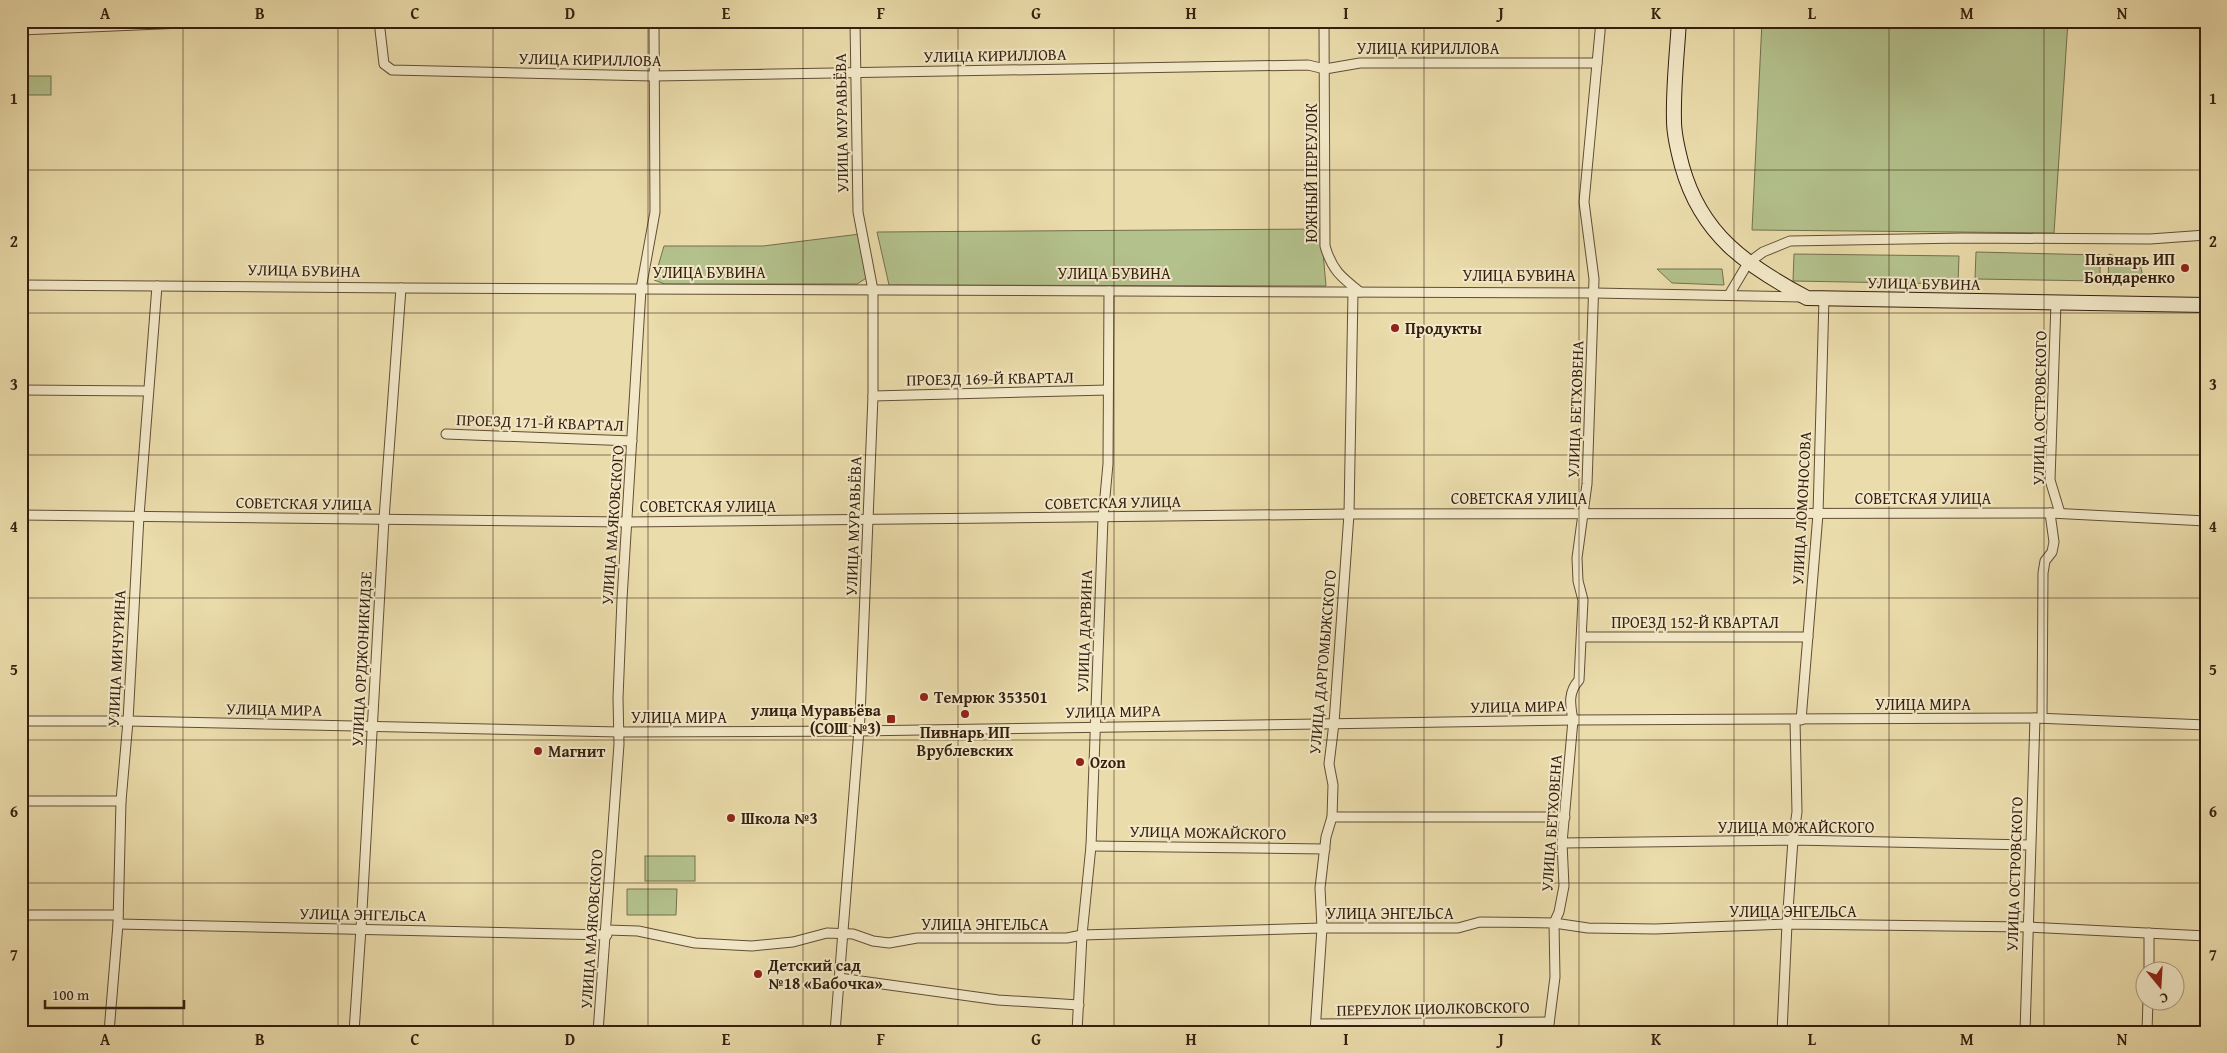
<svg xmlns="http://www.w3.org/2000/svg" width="2227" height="1053" viewBox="0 0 2227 1053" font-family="'Gentium Book Plus',serif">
  <rect width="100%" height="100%" fill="#ebdcab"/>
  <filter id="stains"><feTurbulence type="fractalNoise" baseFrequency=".004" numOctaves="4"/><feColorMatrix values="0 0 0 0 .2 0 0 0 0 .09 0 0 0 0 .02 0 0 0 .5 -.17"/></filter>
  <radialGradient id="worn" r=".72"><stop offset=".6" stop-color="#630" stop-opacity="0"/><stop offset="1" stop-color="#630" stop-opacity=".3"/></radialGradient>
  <g fill="#b3c18c" stroke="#74704d">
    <polygon points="1762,21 2068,21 2054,233 1752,230"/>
    <rect x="21" y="76" width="30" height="19"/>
    <polygon points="1321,229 1326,286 889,285 877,232"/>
    <polygon points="860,234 868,277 857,284 665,284 654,280 664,246 763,246"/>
    <polygon points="1976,252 2100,255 2100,281 1975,279"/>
    <polygon points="1794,254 1959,256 1958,284 1793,281"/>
    <polygon points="2109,254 2140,264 2144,281 2108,280"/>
    <polygon points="1657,269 1722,269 1724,285 1672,283"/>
    <rect x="645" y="856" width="50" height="25"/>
    <polygon points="627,889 677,889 676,915 627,915"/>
  </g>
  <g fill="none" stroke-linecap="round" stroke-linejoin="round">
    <g stroke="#624e35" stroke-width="11">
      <g id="street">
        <polyline points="379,21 384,64 392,70 653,76 1308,65 1325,69 1360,63 1597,63"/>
        <path d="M1324,21L1325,246C1332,270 1341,277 1360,292"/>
        <polyline points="21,30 229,21"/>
        <polyline points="21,285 401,288 1594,293 1801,297"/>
        <polyline points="1729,295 1748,263 1763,252 1790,241 1963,238 2150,239 2206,235"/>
        <polyline points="2056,302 2050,480 2060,513"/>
        <polyline points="21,390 148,391"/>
        <polyline points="873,396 1108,390"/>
        <polyline points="446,434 632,441"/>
        <polyline points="21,515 627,522 1349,514 2050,513 2206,521"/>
        <polyline points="1582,637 1808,637"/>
        <polyline points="2042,718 2043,573 2045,561 2052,552 2054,542 2050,513"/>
        <polyline points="1801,720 1818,514 1824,298"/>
        <polyline points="21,721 128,721 619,732 858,731 1573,720 2035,718 2206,725"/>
        <polyline points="21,801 121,801"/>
        <polyline points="1332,817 1565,817"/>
        <polyline points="1562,843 1793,840 2030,845"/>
        <polyline points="1091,846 1325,849"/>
        <polyline points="21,915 118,915"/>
        <polyline points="118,924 607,935"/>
        <polyline points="607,930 638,931 695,943 752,946 793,942 827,933 853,934 873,941 889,943 917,938 1067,938 1082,935 1322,928 1458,928 1480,922 1554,923 1588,928 1655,929 1787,924 2027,927 2206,936"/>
        <polyline points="2149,970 2149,933"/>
        <polyline points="839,978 998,1000 1079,1005"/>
        <polyline points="1316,1024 1549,1022"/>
        <polyline points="109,1032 118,924 121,801 128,721 139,516 157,286"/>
        <polyline points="354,1032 361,928 384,519 401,288"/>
        <polyline points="598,1032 619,744 618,698 622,599 641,289 655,212 654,21"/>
        <polyline points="835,1032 860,717 873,396 873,290 858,212 855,21"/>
        <polyline points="1077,1032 1082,935 1091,846 1103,518 1108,464 1109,291"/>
        <polyline points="1315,1032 1322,928 1320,888 1326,837 1332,817 1333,785 1329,764 1334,723 1349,514 1353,292"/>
        <path d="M1548,1032L1555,977L1554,923L1559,912L1564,886L1562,843L1573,720C1570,704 1568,692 1579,680L1583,600L1578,581L1577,558L1587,484L1594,279L1584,202L1601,21"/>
        <polyline points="1782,1032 1787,924 1793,840 1797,812 1795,720"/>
        <polyline points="2025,1032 2035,718"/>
        <polyline points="2147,1032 2148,1000"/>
      </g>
    </g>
    <g stroke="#341f0e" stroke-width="16">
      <path id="secondary" d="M1679,21C1677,54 1673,88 1674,121C1674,136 1678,151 1682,166C1701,235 1747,266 1807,298L2206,305"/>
    </g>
    <use href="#street" stroke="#f2e8c8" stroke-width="9"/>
    <use href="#secondary" stroke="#f2e8c8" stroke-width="14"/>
  </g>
  <path fill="none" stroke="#341f0e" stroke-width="1" stroke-opacity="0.55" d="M183,21V1032M338,21V1032M493,21V1032M648,21V1032M803,21V1032M958,21V1032M1114,21V1032M1269,21V1032M1424,21V1032M1579,21V1032M1734,21V1032M1889,21V1032M2044,21V1032M21,170H2206M21,313H2206M21,455H2206M21,598H2206M21,740H2206M21,883H2206"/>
  <g fill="#8f2418" stroke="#f2e8c8" stroke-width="2">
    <circle cx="2185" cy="268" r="5"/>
    <circle cx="1395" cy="328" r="5"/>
    <circle cx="924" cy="697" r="5"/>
    <circle cx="965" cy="714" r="5"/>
    <rect x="886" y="714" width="10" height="10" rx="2.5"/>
    <circle cx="538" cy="751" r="5"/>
    <circle cx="1080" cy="762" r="5"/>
    <circle cx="731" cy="818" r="5"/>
    <circle cx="758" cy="974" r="5"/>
  </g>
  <g text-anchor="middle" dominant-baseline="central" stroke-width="4" stroke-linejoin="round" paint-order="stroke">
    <g font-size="16" fill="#341f0e" stroke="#f2e8c8">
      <text x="1428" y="48">УЛИЦА КИРИЛЛОВА</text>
      <text transform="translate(995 55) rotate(-1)">УЛИЦА КИРИЛЛОВА</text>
      <text transform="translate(590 59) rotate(1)">УЛИЦА КИРИЛЛОВА</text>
      <text transform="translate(841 123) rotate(-91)">УЛИЦА МУРАВЬЁВА</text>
      <text transform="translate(1311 173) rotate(-90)">ЮЖНЫЙ ПЕРЕУЛОК</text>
      <text transform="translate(304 270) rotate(1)">УЛИЦА БУВИНА</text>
      <text x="709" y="272">УЛИЦА БУВИНА</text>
      <text x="1114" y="273">УЛИЦА БУВИНА</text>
      <text x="1519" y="275">УЛИЦА БУВИНА</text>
      <text transform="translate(1924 283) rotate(1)">УЛИЦА БУВИНА</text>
      <text transform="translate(990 378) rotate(-1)">ПРОЕЗД 169-Й КВАРТАЛ</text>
      <text transform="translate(2039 408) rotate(-89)">УЛИЦА ОСТРОВСКОГО</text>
      <text transform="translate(1575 409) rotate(-88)">УЛИЦА БЕТХОВЕНА</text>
      <text transform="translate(540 422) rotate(2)">ПРОЕЗД 171-Й КВАРТАЛ</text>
      <text x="1519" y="498">СОВЕТСКАЯ УЛИЦА</text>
      <text x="1923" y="498">СОВЕТСКАЯ УЛИЦА</text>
      <text transform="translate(1113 502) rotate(-1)">СОВЕТСКАЯ УЛИЦА</text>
      <text transform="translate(304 503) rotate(1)">СОВЕТСКАЯ УЛИЦА</text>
      <text x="708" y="506">СОВЕТСКАЯ УЛИЦА</text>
      <text transform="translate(1801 508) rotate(-87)">УЛИЦА ЛОМОНОСОВА</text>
      <text transform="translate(612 525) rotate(-86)">УЛИЦА МАЯКОВСКОГО</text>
      <text transform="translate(853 526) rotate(-88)">УЛИЦА МУРАВЬЁВА</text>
      <text x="1695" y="622">ПРОЕЗД 152-Й КВАРТАЛ</text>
      <text transform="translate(1084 631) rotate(-88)">УЛИЦА ДАРВИНА</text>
      <text transform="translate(116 658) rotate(-87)">УЛИЦА МИЧУРИНА</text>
      <text transform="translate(361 659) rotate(-87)">УЛИЦА ОРДЖОНИКИДЗЕ</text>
      <text transform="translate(1322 662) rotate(-85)">УЛИЦА ДАРГОМЫЖСКОГО</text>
      <text x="1923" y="704">УЛИЦА МИРА</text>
      <text transform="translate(1518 706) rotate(-1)">УЛИЦА МИРА</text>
      <text transform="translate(274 709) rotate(1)">УЛИЦА МИРА</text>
      <text transform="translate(1113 711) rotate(-1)">УЛИЦА МИРА</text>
      <text x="679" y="717">УЛИЦА МИРА</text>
      <text transform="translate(1551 823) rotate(-86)">УЛИЦА БЕТХОВЕНА</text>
      <text x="1796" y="827">УЛИЦА МОЖАЙСКОГО</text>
      <text transform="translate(1208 832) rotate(1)">УЛИЦА МОЖАЙСКОГО</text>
      <text transform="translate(2014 874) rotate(-88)">УЛИЦА ОСТРОВСКОГО</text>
      <text x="1793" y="911">УЛИЦА ЭНГЕЛЬСА</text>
      <text x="1390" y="913">УЛИЦА ЭНГЕЛЬСА</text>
      <text transform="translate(363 914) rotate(1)">УЛИЦА ЭНГЕЛЬСА</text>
      <text x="985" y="924">УЛИЦА ЭНГЕЛЬСА</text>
      <text transform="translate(591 929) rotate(-86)">УЛИЦА МАЯКОВСКОГО</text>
      <text transform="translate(1433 1008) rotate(-1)">ПЕРЕУЛОК ЦИОЛКОВСКОГО</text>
    </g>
    <g font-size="16" font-weight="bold" fill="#341f0e" stroke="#f2e8c8" text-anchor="start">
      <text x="2175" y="259" text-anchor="end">Пивнарь ИП<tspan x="2175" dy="18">Бондаренко</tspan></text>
      <text x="1405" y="328">Продукты</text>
      <text x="934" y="697">Темрюк 353501</text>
      <text x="881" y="710" text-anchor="end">улица Муравьёва<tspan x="881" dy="18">(СОШ №3)</tspan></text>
      <text x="965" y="732" text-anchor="middle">Пивнарь ИП<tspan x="965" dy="18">Врублевских</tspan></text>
      <text x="548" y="751">Магнит</text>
      <text x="1090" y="762">Ozon</text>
      <text x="741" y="818">Школа №3</text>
      <text x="768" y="965">Детский сад<tspan x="768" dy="18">№18 «Бабочка»</tspan></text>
    </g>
  </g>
  <rect width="2227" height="1053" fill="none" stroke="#ebdcab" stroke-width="55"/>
  <g transform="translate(2160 986) rotate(162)"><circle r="24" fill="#f2e8c8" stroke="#a6987e"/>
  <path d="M0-4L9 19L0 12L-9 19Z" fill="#8f2418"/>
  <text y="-8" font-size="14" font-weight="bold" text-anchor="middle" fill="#341f0e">С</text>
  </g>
  <path d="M45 1000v8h139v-8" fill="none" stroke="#341f0e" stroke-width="2.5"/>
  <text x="52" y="1000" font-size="15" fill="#341f0e" stroke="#f2e8c8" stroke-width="4" paint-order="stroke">100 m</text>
  <rect x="28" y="28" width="2172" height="998" fill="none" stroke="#341f0e" stroke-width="2"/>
  <g font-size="16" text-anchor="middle" font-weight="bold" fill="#341f0e">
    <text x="105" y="19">A</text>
    <text x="260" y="19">B</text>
    <text x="415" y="19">C</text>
    <text x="570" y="19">D</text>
    <text x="726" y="19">E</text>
    <text x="881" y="19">F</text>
    <text x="1036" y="19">G</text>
    <text x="1191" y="19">H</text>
    <text x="1346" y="19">I</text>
    <text x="1501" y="19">J</text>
    <text x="1656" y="19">K</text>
    <text x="1812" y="19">L</text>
    <text x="1967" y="19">M</text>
    <text x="2122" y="19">N</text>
    <text x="14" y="104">1</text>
    <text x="2213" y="104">1</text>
    <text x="14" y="247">2</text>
    <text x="2213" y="247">2</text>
    <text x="14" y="390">3</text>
    <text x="2213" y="390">3</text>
    <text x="14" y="532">4</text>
    <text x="2213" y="532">4</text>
    <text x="14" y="675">5</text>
    <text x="2213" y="675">5</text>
    <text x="14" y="817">6</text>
    <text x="2213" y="817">6</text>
    <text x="14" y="960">7</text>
    <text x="2213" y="960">7</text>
    <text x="105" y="1045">A</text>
    <text x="260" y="1045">B</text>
    <text x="415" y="1045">C</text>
    <text x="570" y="1045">D</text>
    <text x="726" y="1045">E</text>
    <text x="881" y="1045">F</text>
    <text x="1036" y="1045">G</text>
    <text x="1191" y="1045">H</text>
    <text x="1346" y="1045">I</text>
    <text x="1501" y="1045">J</text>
    <text x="1656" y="1045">K</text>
    <text x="1812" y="1045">L</text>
    <text x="1967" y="1045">M</text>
    <text x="2122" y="1045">N</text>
  </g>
  <rect width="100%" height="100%" filter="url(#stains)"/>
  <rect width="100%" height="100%" fill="url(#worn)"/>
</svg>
